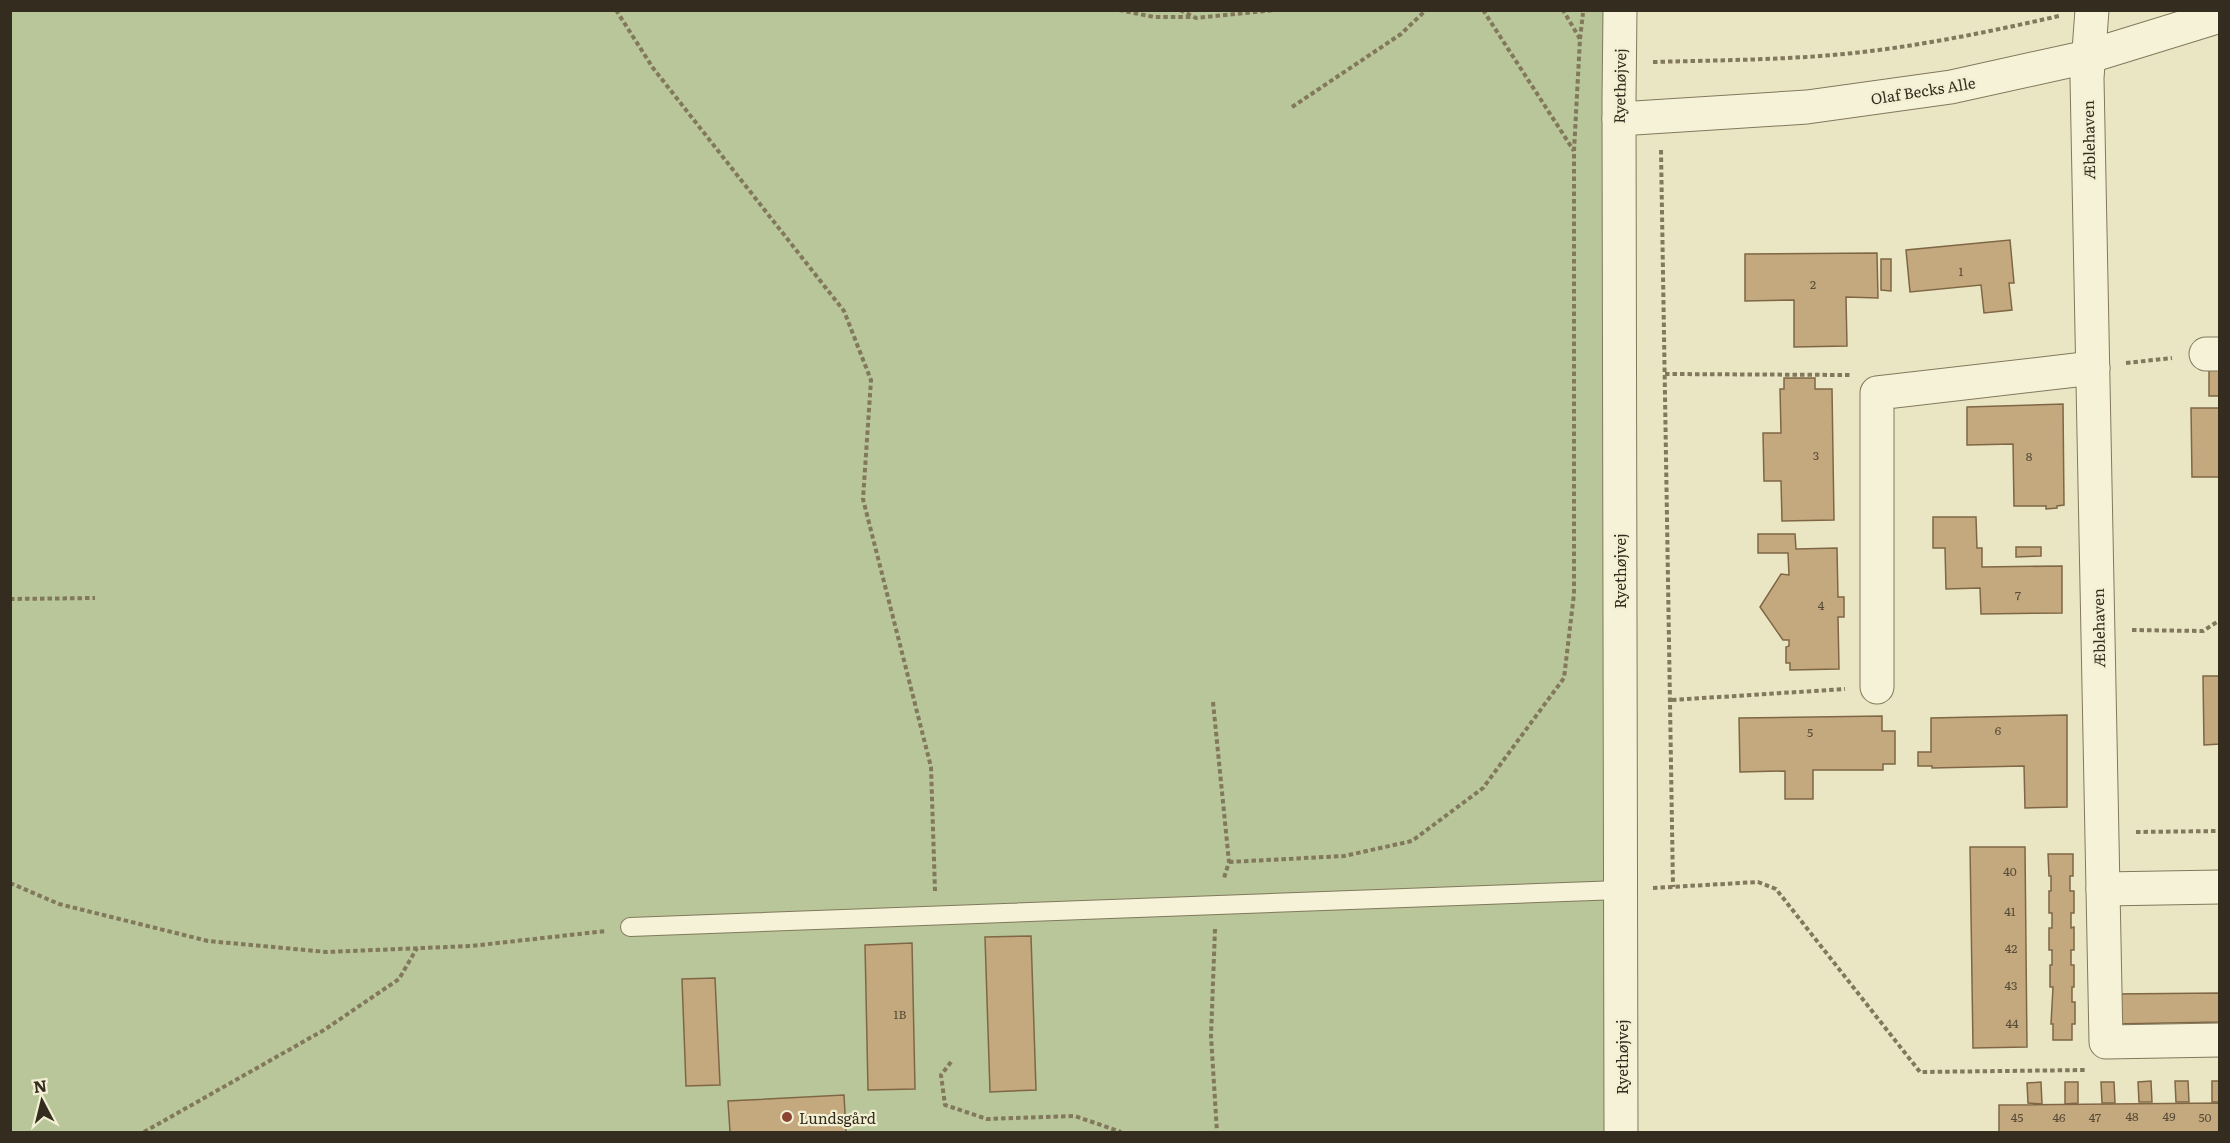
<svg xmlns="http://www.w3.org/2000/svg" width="2230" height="1143" viewBox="0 0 2230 1143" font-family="Literata,serif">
  <rect width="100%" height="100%" fill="#eae6c4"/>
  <polygon fill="#b8c699" points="10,11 1623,11 1632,1132 11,1132"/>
  <g fill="#c4a97e" stroke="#7f6745" stroke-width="1.5">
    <polygon points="2010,240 2014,283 2009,283 2012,310 1984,313 1981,285 1910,292 1906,250"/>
    <polygon points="1877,253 1878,298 1846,297 1847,346 1794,347 1794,300 1745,301 1745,254"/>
    <polygon points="1881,259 1891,259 1891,291 1881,290"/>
    <polygon points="2220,363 2220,396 2209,396 2209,364"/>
    <polygon points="1784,378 1815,378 1815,389 1832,389 1834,520 1782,521 1781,481 1764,481 1763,433 1781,433 1780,389 1784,389"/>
    <polygon points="2063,404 2064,505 2057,506 2057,508 2046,509 2046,506 2014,506 2013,444 1967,445 1967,407"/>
    <polygon points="2191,408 2220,408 2220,477 2192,477"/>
    <polygon points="1933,517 1976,517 1977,548 1982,548 1982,567 2062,566 2062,613 1981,614 1980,588 1946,589 1945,548 1933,548"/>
    <polygon points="1758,534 1795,534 1796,549 1837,548 1838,597 1844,597 1844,617 1838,617 1839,669 1790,670 1790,663 1786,663 1786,647 1789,646 1789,640 1783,640 1760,607 1781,574 1789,575 1788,553 1758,553"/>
    <polygon points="2016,547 2041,547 2041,556 2016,557"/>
    <polygon points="2203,676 2220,676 2220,744 2204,745"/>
    <polygon points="2067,715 2067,807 2025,808 2024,766 1932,768 1932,766 1918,766 1918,752 1931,752 1931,718"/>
    <polygon points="1882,716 1882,731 1895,731 1895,764 1883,764 1883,770 1813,770 1813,799 1785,799 1785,771 1740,772 1739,718"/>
    <polygon points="1970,847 2025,847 2027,1047 1973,1048"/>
    <polygon points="2048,854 2073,854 2073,876 2070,876 2070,891 2074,891 2074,913 2071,913 2071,928 2074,927 2074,950 2071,950 2071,965 2074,965 2074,987 2072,987 2072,1002 2075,1002 2075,1024 2072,1024 2072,1040 2053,1040 2053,1024 2051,1024 2053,987 2050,987 2050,965 2052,965 2052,950 2049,950 2049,928 2052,928 2052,913 2049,913 2049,891 2051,891 2051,876 2049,876"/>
    <polygon points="1031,936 1036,1090 990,1092 985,937"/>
    <polygon points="912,943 915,1089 868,1090 865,945"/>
    <polygon points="715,978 720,1085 686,1086 682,979"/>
    <polygon points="2220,993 2220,1022 2114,1024 2113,994"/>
    <polygon points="2151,1081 2152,1102 2139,1102 2138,1082"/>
    <polygon points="2175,1081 2188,1081 2189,1102 2176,1102"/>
    <rect x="2212" y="1081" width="8" height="21"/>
    <polygon points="2041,1082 2042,1104 2028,1103 2027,1083"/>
    <polygon points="2065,1082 2078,1082 2078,1103 2065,1104"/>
    <polygon points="2101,1082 2114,1082 2115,1103 2102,1103"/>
    <polygon points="844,1095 846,1132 730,1132 728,1101"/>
    <polygon points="2220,1103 2220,1132 1999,1132 1999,1105"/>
  </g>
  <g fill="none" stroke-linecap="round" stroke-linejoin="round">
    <g stroke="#82785c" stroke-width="20">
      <polyline id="service" points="630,927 1620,890"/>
    </g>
    <g stroke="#82785c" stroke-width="35">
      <g id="minor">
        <polyline points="1620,10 1619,101 1621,1132"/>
        <polyline points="2092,10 2087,78 2106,1042 2220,1040"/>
        <polyline points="1619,119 1807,107 1951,87 2087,57 2220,16"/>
        <polyline points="2206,354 2220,354"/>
        <polyline points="1877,687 1877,393 2093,368"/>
        <polyline points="2103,889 2220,887"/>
      </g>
    </g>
    <g stroke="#82785c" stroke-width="4" stroke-dasharray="4.5 3" stroke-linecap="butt">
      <polyline points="616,10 653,68 844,311 871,380 863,499 931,767 935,891"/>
      <polyline points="1119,10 1154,17 1193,17"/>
      <polyline points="1180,10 1196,18 1274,10"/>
      <polyline points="1483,10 1574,151"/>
      <polyline points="1580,39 1583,13"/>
      <path d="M1653,62C1726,60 1799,60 1871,51C1935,43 1997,30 2059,16"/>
      <polyline points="1292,107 1401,34 1426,10"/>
      <polyline points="1661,150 1673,887"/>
      <polyline points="2126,363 2172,358"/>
      <polyline points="1665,374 1850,375"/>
      <polyline points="10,599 95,598"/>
      <polyline points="2132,630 2203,631 2220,620"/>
      <polyline points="1672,700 1845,689"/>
      <polyline points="1213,702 1229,862 1224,878"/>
      <polyline points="2136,832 2220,831"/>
      <polyline points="1229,862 1344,856 1412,841 1483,788 1564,678 1574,594 1574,151 1580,39 1563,10"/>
      <polyline points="10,883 59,904 208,941 327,952 471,946 606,931"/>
      <polyline points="1653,888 1758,882 1776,889 1920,1072 2087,1070"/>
      <polyline points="1215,929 1211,1036 1217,1132"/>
      <polyline points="951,1062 941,1075 945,1105 987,1119 1075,1116 1121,1132"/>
      <polyline points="144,1132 324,1030 399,979 417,948"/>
    </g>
    <use href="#service" stroke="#f5f2d7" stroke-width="18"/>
    <use href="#minor" stroke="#f5f2d7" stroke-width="33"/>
  </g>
  <circle fill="#8c4332" stroke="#f2efd3" stroke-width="2" cx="787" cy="1117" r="6"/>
  <g text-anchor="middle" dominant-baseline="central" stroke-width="4.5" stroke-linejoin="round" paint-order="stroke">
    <g font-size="12" fill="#584c37">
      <text x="1961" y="271">1</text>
      <text x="1813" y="284">2</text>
      <text x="1816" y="455">3</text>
      <text x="2029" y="456">8</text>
      <text x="2018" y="595">7</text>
      <text x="1821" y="605">4</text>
      <text x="1998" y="730">6</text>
      <text x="1810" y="732">5</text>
      <text x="2010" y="871">40</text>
      <text x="2010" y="911">41</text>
      <text x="2011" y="948">42</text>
      <text x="2011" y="985">43</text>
      <text x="900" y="1014">1B</text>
      <text x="2012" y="1023">44</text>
      <text x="2132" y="1116">48</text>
      <text x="2169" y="1116">49</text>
      <text x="2017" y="1117">45</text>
      <text x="2059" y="1117">46</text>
      <text x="2095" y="1117">47</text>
      <text x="2205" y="1117">50</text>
    </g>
    <g font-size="15" fill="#342d1f" stroke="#f2efd3">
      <text transform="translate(1619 86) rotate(-89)">Ryethøjvej</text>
      <text transform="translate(1923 90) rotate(-9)">Olaf Becks Alle</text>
      <text transform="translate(2088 140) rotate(-91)">Æblehaven</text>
      <text transform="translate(1619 571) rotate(-90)">Ryethøjvej</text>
      <text transform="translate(2098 628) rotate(-91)">Æblehaven</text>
      <text transform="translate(1621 1057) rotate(-90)">Ryethøjvej</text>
    </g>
    <g font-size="15" fill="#342d1f" stroke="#f2efd3" text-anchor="start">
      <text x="799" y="1117">Lundsgård</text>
    </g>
  </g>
  <rect width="2230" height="1143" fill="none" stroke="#342d1f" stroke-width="24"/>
  <g transform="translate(42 1101) rotate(353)" stroke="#f2efd3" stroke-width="4.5" paint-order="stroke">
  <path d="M0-4.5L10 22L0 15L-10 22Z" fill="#342d1f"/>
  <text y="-9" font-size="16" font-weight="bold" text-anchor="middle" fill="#342d1f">N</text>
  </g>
</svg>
